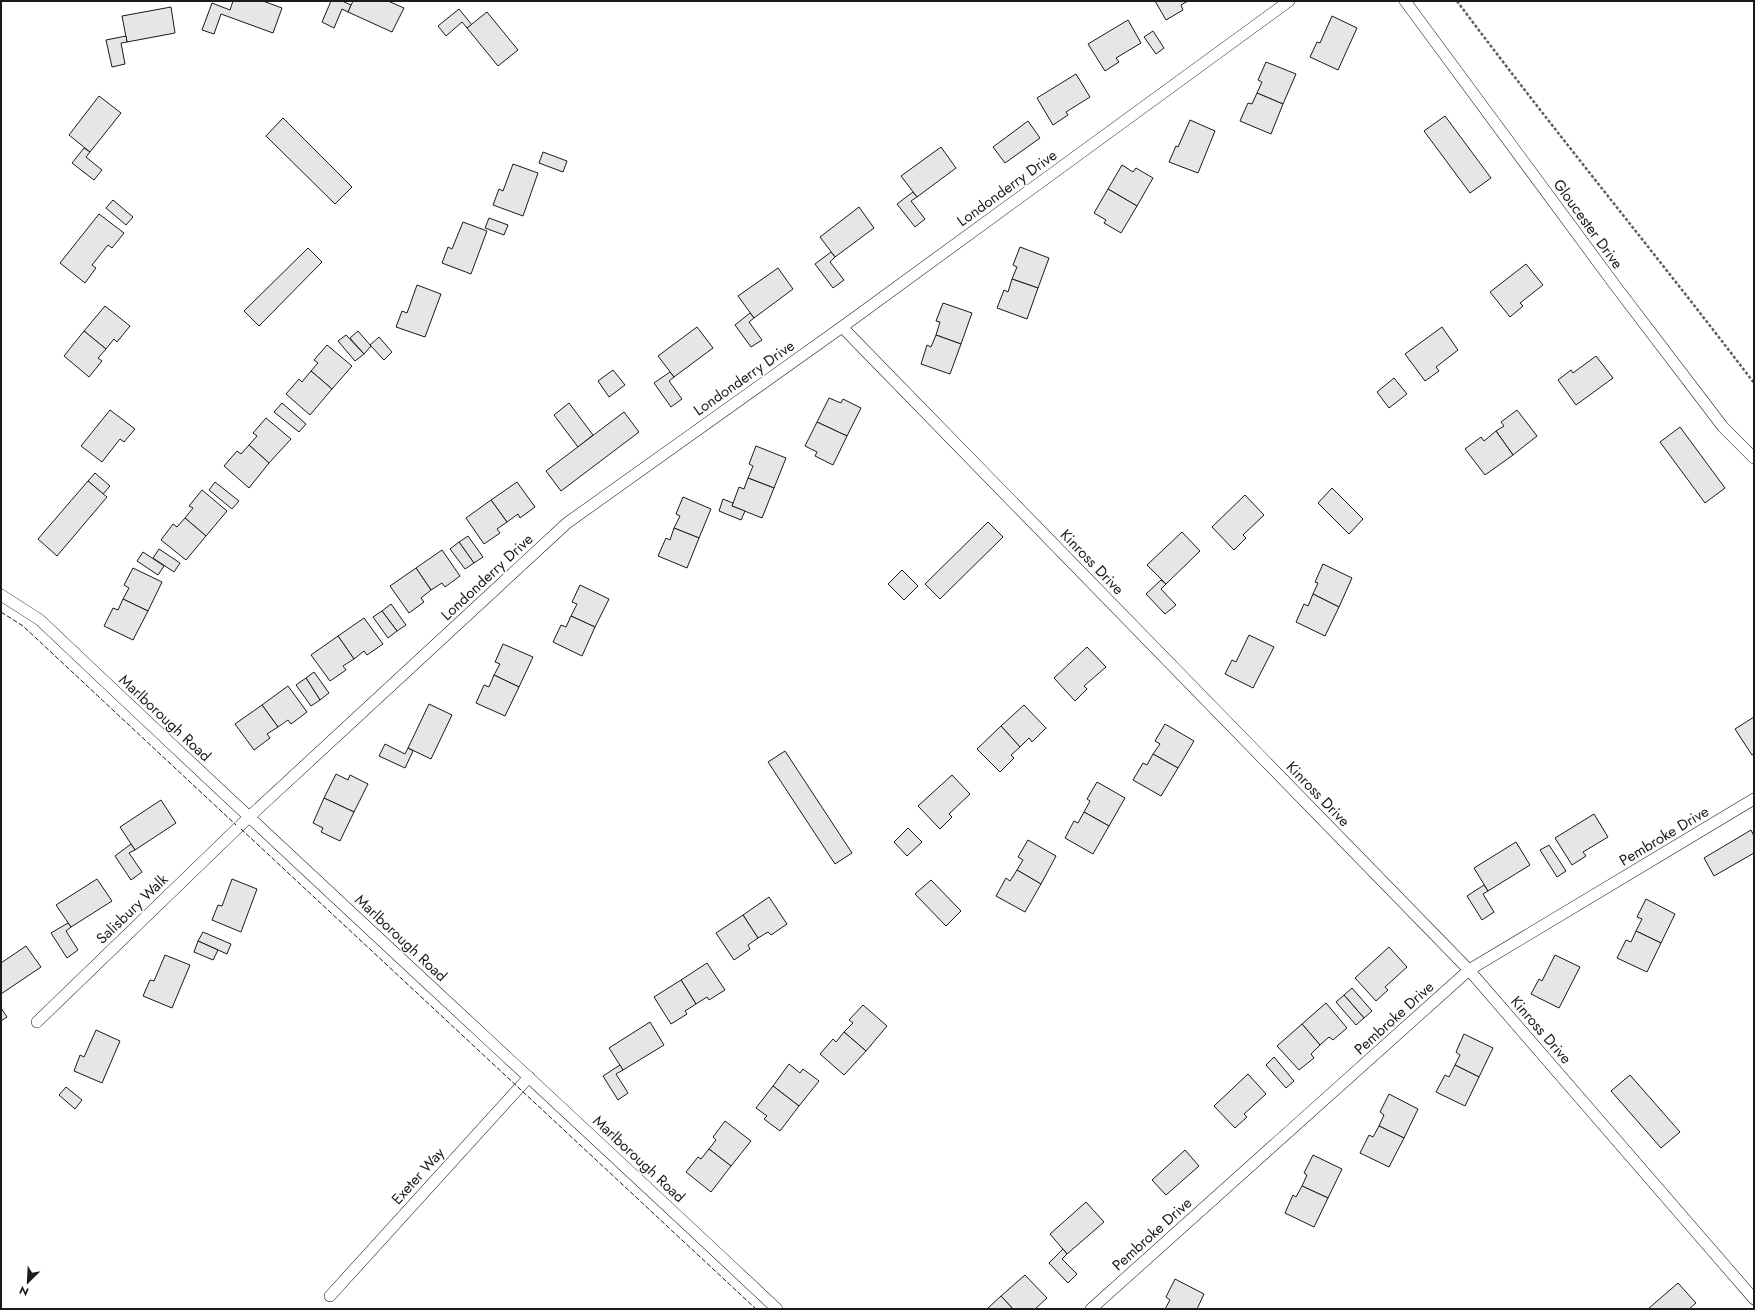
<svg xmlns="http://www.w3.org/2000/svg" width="1755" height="1310" viewBox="0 0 1755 1310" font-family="Jost,sans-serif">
  <rect width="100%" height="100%" fill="#fff"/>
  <g fill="#e6e6e6" stroke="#1a1a1a">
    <polygon points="233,1 263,1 282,8 273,33 221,14 214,34 202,30 212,3 230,10"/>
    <polygon points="331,1 342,1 351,5 348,12 342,9 334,28 322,22"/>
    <polygon points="353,1 388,1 404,8 392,32 348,12"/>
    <polygon points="1155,1 1188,1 1181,5 1183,10 1166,20"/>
    <polygon points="171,7 175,33 127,42 122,16"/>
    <polygon points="459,9 472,25 467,28 462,22 446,36 438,26"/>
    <polygon points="487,12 518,50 498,66 467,28"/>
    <polygon points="1332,16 1357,28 1338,70 1310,57 1317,42 1320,43"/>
    <polygon points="1128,20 1141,43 1116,58 1119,62 1105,71 1088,44"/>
    <polygon points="1153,31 1164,48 1156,54 1144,37"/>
    <polygon points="126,36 127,42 121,43 125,64 112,67 106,40"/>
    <polygon points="1266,62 1296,74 1283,104 1257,93 1262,82 1258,80"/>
    <polygon points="1076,74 1090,97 1066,112 1068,115 1053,125 1037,98"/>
    <polygon points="1257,93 1283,104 1271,134 1240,121 1248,103 1252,104"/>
    <polygon points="99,96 121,113 90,152 69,135"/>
    <polygon points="1445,116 1491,178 1470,193 1424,131"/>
    <polygon points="283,118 352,187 335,204 266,136"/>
    <polygon points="1190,120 1215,131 1198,173 1169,162 1176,146 1178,147"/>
    <polygon points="1028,121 1040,138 1005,163 993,147"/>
    <polygon points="941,147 956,168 917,197 901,176"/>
    <polygon points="84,148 90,152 86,157 102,170 94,180 72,163"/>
    <polygon points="543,152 567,161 563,172 539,163"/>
    <polygon points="513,164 538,173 523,216 493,205 499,189 503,191"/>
    <polygon points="1122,165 1133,172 1136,168 1153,178 1137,206 1108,189"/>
    <polygon points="1108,189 1137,206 1121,233 1104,223 1106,220 1094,213"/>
    <polygon points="913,192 917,197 911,201 925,219 915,227 897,204"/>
    <polygon points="113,200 133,217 126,225 106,208"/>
    <polygon points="859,207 874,228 835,257 820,237"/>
    <polygon points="99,214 124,233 112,248 108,245 92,265 96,268 85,283 60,263"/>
    <polygon points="489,218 508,225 504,235 485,228"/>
    <polygon points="463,222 487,231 471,274 442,263 448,247 452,249"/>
    <polygon points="1020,247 1049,258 1038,288 1012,279 1017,267 1013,265"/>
    <polygon points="308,248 322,262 259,326 244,311"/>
    <polygon points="831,252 835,257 830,262 844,280 833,288 815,264"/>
    <polygon points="1526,264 1543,285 1520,303 1523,306 1510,317 1490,292"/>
    <polygon points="778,268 793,289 754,318 738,296"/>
    <polygon points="1012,279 1038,288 1027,319 997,308 1004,290 1008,292"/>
    <polygon points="417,285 441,294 425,337 396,327 402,311 407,313"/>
    <polygon points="943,303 972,313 961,344 936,335 940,322 936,321"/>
    <polygon points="105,306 130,326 117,342 114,339 106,349 84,331"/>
    <polygon points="750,313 754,318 749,322 762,340 751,347 735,325"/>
    <polygon points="697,327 713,348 674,377 658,356"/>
    <polygon points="1442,327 1458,350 1436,367 1439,371 1425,381 1405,354"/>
    <polygon points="84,331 106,349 98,358 102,361 89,377 64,356"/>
    <polygon points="358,331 371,346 364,354 350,338"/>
    <polygon points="346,335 364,354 355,361 338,341"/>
    <polygon points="936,335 961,344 950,374 921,364 927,345 931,347"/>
    <polygon points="379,337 392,352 384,360 370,345"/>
    <polygon points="327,345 352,366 332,389 311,371 318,363 314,360"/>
    <polygon points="1596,356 1613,378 1576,405 1558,380 1571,370 1573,373"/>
    <polygon points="613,370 625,385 609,397 598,381"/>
    <polygon points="311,371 332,389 310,415 286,394 299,379 302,382"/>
    <polygon points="670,372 674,377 669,381 682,399 671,407 654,383"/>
    <polygon points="1394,378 1407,394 1389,408 1377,392"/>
    <polygon points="829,398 841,403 843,399 861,408 847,436 817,422"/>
    <polygon points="282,403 306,424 299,432 274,412"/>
    <polygon points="569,403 593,435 578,447 554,415"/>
    <polygon points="110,410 135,429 124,442 120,439 102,462 81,446"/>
    <polygon points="1517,410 1537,436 1513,455 1496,431 1504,426 1501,422"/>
    <polygon points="624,412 639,432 561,491 546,471"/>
    <polygon points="266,418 291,439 269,463 249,445 257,436 253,433"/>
    <polygon points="817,422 847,436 833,465 815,456 817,452 805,446"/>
    <polygon points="1680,427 1725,488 1705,503 1660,442"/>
    <polygon points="1496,431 1513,455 1485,475 1465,449 1481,437 1484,441"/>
    <polygon points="249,445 269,463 249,488 224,466 237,451 241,454"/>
    <polygon points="756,446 786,458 774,488 748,478 753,466 749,464"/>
    <polygon points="95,473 110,486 103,494 88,481"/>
    <polygon points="748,478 774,488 762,518 732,506 739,487 744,489"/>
    <polygon points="88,481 107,497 57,556 38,539"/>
    <polygon points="215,482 239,501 232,509 209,490"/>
    <polygon points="517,482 535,507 520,518 518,514 507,522 491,500"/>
    <polygon points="1332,488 1363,519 1349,534 1318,503"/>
    <polygon points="202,490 227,511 206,536 185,518 193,508 189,506"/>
    <polygon points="1245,495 1264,515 1243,535 1246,538 1234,550 1212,527"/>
    <polygon points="683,497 711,509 699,538 674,528 680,516 676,514"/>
    <polygon points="723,499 733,503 732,506 745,511 741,520 719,511"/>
    <polygon points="491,500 507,522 497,529 500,533 484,544 466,518"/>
    <polygon points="185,518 206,536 186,560 161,540 173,524 177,527"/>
    <polygon points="988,522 1003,537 940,599 925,584"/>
    <polygon points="674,528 699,538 687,568 658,556 666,538 670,540"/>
    <polygon points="1182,532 1200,551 1166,584 1147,565"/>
    <polygon points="468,536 483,557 474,563 459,542"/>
    <polygon points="459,542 474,563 465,569 450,549"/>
    <polygon points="159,549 180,563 174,572 153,558"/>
    <polygon points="442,550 460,576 445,587 442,583 431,590 416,568"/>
    <polygon points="143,552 164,566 158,575 137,561"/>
    <polygon points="1323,564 1352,578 1339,607 1313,594 1318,583 1315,582"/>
    <polygon points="133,568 162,582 148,611 123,599 129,588 124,585"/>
    <polygon points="416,568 431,590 421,598 424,602 409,613 390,586"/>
    <polygon points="902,570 918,586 904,600 888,584"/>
    <polygon points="1161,580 1166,584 1161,589 1176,605 1165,614 1146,594"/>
    <polygon points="580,585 609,599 595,627 571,616 577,604 572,602"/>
    <polygon points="1313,594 1339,607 1325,636 1296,622 1304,604 1308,606"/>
    <polygon points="123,599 148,611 133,640 104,626 113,608 118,610"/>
    <polygon points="391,604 406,625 397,631 382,611"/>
    <polygon points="382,611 397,631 388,638 373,617"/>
    <polygon points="571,616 595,627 582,656 553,642 561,625 566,627"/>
    <polygon points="364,618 383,644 367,655 364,651 354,659 338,636"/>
    <polygon points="1249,635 1274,647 1253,688 1225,674 1232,660 1236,662"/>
    <polygon points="338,636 354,659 343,666 346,670 330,681 311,655"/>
    <polygon points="503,644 533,657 519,687 494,675 500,664 495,662"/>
    <polygon points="1087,647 1106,667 1084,686 1087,689 1075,701 1054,678"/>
    <polygon points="314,672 329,693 320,700 306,678"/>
    <polygon points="494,675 519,687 505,716 476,703 484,685 489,687"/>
    <polygon points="306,678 320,700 311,706 296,685"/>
    <polygon points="288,686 307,712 291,724 288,720 278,727 262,705"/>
    <polygon points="429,704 452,715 431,759 408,748"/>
    <polygon points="262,705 278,727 267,734 270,738 254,750 235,724"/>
    <polygon points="1024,705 1046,728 1032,742 1029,738 1020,747 1001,726"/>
    <polygon points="1754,717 1754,754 1752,755 1735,729"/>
    <polygon points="1165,724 1194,741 1178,768 1153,754 1160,744 1155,741"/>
    <polygon points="1001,726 1020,747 1011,755 1014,758 1000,772 977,749"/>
    <polygon points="385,744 405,754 408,748 413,751 405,768 379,756"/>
    <polygon points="785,751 852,853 835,864 768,762"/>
    <polygon points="1153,754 1178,768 1161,796 1133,780 1143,763 1147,765"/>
    <polygon points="336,774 348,780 350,775 368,784 354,812 324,798"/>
    <polygon points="952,775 970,794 949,814 952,817 940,829 918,806"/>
    <polygon points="1097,782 1125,798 1109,826 1084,812 1090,801 1087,799"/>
    <polygon points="324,798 354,812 340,841 321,832 323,828 313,823"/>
    <polygon points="161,800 176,823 135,850 120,827"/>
    <polygon points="1084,812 1109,826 1093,854 1065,838 1074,821 1078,823"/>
    <polygon points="1594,814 1608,837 1583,852 1586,856 1572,865 1555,838"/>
    <polygon points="908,828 922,842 907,856 894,842"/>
    <polygon points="1751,830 1754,836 1754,853 1714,876 1704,858"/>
    <polygon points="1028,840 1056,856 1041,884 1017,870 1023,860 1018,857"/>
    <polygon points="1516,842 1530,865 1488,891 1474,868"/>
    <polygon points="131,844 135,850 129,853 142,872 131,880 115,856"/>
    <polygon points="1549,845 1566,871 1557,877 1540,850"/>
    <polygon points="1017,870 1041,884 1025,912 996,896 1006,878 1010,881"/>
    <polygon points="97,879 112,901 71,927 56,905"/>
    <polygon points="232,879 257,889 241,932 212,920 218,905 222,906"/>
    <polygon points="931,880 961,911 946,926 915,894"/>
    <polygon points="1484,885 1488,891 1483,894 1494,912 1482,920 1467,896"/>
    <polygon points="769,897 787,924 771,935 768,932 758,938 743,915"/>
    <polygon points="1646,899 1675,914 1661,943 1636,931 1642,919 1637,917"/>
    <polygon points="743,915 758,938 748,945 750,949 734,960 716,933"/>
    <polygon points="68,923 71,927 66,931 78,950 67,958 51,933"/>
    <polygon points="1636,931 1661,943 1647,972 1617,958 1626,940 1631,942"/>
    <polygon points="203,932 231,944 227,954 198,941"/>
    <polygon points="198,941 218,950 213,960 194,952"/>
    <polygon points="26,946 41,967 1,994 1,963"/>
    <polygon points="1389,947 1407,967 1385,987 1388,990 1376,1001 1355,978"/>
    <polygon points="165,955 190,965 172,1008 143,996 150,980 154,981"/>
    <polygon points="1555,955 1580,967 1559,1008 1531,994 1539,979 1542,981"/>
    <polygon points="707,963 725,990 709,1000 707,997 696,1004 681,980"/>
    <polygon points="681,980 696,1004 685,1011 687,1014 671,1024 654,997"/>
    <polygon points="1352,988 1372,1011 1364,1018 1344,995"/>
    <polygon points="1344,995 1364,1018 1356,1025 1336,1002"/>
    <polygon points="1326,1003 1347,1028 1333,1040 1329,1037 1320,1045 1302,1024"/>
    <polygon points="863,1005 887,1026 866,1051 844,1032 853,1023 849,1020"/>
    <polygon points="1,1008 7,1017 1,1021"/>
    <polygon points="650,1022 664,1045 623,1070 609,1048"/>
    <polygon points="1302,1024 1320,1045 1311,1054 1314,1058 1299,1070 1277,1046"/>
    <polygon points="96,1030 120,1041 102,1083 74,1071 80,1055 84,1057"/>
    <polygon points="844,1032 866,1051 844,1075 820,1054 833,1039 836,1042"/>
    <polygon points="1464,1034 1493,1048 1479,1077 1455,1065 1460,1055 1456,1052"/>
    <polygon points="1274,1057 1294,1081 1286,1088 1266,1065"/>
    <polygon points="789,1064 800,1073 803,1069 819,1081 799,1106 773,1086"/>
    <polygon points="620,1065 623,1070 616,1074 628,1093 618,1100 603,1076"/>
    <polygon points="1455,1065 1479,1077 1465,1106 1436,1092 1445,1075 1449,1077"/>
    <polygon points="1248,1074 1266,1094 1244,1114 1247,1117 1235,1128 1214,1106"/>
    <polygon points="1630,1075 1680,1132 1661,1148 1611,1091"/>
    <polygon points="773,1086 799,1106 780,1131 764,1119 767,1116 756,1108"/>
    <polygon points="66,1087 82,1100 75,1109 59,1095"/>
    <polygon points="1389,1094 1418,1109 1404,1138 1379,1126 1384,1115 1380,1112"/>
    <polygon points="725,1121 751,1141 731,1166 709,1149 716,1140 713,1137"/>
    <polygon points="1379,1126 1404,1138 1389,1167 1360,1153 1369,1135 1373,1137"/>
    <polygon points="709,1149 731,1166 711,1192 686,1172 698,1157 701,1159"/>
    <polygon points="1185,1150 1199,1166 1166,1195 1152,1180"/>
    <polygon points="1313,1155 1342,1169 1328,1198 1302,1186 1307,1175 1304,1173"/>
    <polygon points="1302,1186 1328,1198 1314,1227 1285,1213 1293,1195 1296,1197"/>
    <polygon points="1086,1202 1104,1222 1067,1254 1050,1234"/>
    <polygon points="1063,1249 1067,1254 1062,1259 1077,1274 1068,1283 1049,1263"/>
    <polygon points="1025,1275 1047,1298 1035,1309 1013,1309 1001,1296"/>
    <polygon points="1175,1279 1204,1294 1197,1309 1165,1309 1170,1300 1166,1297"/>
    <polygon points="1678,1283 1696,1303 1689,1309 1648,1309"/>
    <polygon points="1001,1296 1013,1309 987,1309"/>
  </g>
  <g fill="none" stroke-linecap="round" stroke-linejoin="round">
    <g stroke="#1a1a1a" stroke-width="12">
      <g id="service">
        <polyline points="1405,1 1617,288 1723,427 1754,458"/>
        <polyline points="842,327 1469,970 1754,1299"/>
        <path d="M1,595L40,620C284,852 532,1079 777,1309"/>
        <polyline points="37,1022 248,818 567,523 842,327 1289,1"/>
        <polyline points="330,1296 529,1077"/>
        <polyline points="1091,1309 1469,970 1754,799"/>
      </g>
    </g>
    <path stroke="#5f5f5f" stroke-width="2.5" stroke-dasharray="3 2" stroke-linecap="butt" d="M1457,1C1553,130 1656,254 1754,383"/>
    <use href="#service" stroke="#fff" stroke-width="11"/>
    <g stroke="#1a1a1a" stroke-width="1" stroke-dasharray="5 2" stroke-linecap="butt">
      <polyline points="1,612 23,626 236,825"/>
      <polyline points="241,829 756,1309"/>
    </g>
  </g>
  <g text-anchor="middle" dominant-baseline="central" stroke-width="3" stroke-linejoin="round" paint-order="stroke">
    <g font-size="15" fill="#1a1a1a" stroke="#fff">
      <text transform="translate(1007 188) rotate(-36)">Londonderry Drive</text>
      <text transform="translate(1588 224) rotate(54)">Gloucester Drive</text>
      <text transform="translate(744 378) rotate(-35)">Londonderry Drive</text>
      <text transform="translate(1092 562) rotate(46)">Kinross Drive</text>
      <text transform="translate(487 577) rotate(-43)">Londonderry Drive</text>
      <text transform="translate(165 718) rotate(43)">Marlborough Road</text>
      <text transform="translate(1318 794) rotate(46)">Kinross Drive</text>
      <text transform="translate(1664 836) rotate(-31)">Pembroke Drive</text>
      <text transform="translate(132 909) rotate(-44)">Salisbury Walk</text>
      <text transform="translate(401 938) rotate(43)">Marlborough Road</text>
      <text transform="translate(1394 1018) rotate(-42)">Pembroke Drive</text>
      <text transform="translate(1541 1030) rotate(49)">Kinross Drive</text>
      <text transform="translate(639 1159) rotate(43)">Marlborough Road</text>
      <text transform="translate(418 1176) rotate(-48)">Exeter Way</text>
      <text transform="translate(1152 1234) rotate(-42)">Pembroke Drive</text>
    </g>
  </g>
  <rect width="1755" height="1310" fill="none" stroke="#1a1a1a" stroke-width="4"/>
  <g transform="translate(28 1282) rotate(204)" stroke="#ffffff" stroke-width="3" paint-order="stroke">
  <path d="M0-3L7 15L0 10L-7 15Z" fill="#1a1a1a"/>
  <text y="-6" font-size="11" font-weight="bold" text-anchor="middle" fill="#1a1a1a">N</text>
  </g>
</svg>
